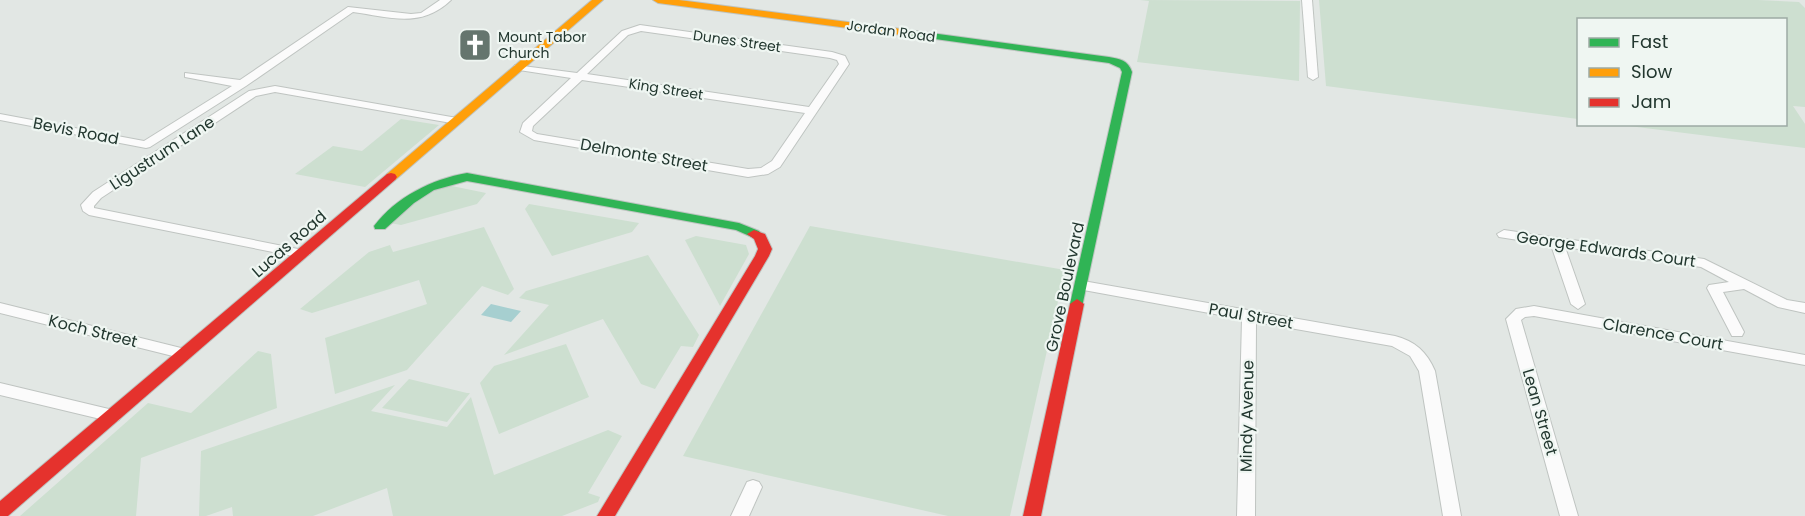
<svg xmlns="http://www.w3.org/2000/svg" width="1805" height="516" viewBox="0 0 1805 516" font-family="Poppins,sans-serif">
  <rect width="100%" height="100%" fill="#e2e7e4"/>
  <g fill="#cddfd0">
    <polygon points="1140,0 1300,1 1299,81 1137,62 1149,1"/>
    <polygon points="1319,0 1758,0 1799,2 1805,8 1805,107 1793,106 1805,124 1805,148 1621,125 1786,124 1786,20 1578,20 1578,119 1326,86"/>
    <polygon points="401,119 439,125 365,187 295,174 333,146 362,151"/>
    <polygon points="447,185 486,193 477,204 401,225 390,223 427,192"/>
    <polygon points="529,204 639,223 632,232 552,256 525,209"/>
    <polygon points="810,226 1065,270 1010,516 948,516 683,456"/>
    <polygon points="484,227 514,289 508,295 482,286 407,370 335,394 325,338 427,304 419,280 312,313 300,309 369,252 390,245 393,252"/>
    <polygon points="696,236 746,245 749,254 720,306 685,240"/>
    <polygon points="648,255 699,335 693,347 681,346 655,389 641,384 603,319 504,355 549,305 519,298 526,291"/>
    <polygon points="566,344 589,397 499,434 480,383 494,366"/>
    <polygon points="258,351 271,354 277,408 141,458 136,516 20,516 148,403 191,413"/>
    <polygon points="409,379 467,393 470,393 447,422 382,408"/>
    <polygon points="395,385 371,411 447,427 471,397 494,475 608,430 622,436 588,493 600,497 598,502 562,516 393,516 387,488 313,516 233,516 232,507 206,516 199,516 201,451"/>
  </g>
  <polygon fill="#a6cfd0" points="491,304 521,311 511,322 481,315"/>
  <g fill="none" stroke-linecap="round" stroke-linejoin="round">
    <g stroke="#bfc4c1" stroke-width="2">
      <g id="street">
        <path d="M440,0H451C421,29 389,17 353,12L246,86L150,147L146,148L0,120V114L144,141L232,86L185,77V73L240,80L348,7L411,14L421,13Z"/>
        <polygon points="1302,0 1312,0 1318,77 1313,80 1308,77"/>
        <path d="M640,25L832,52L845,56L849,64L780,167L768,174L748,177L534,140L520,132L523,123L571,78L519,70L514,67L515,65L577,73L622,31ZM641,31L830,58L837,60L839,64L809,107L587,74L628,35ZM582,80L805,113L772,161L761,168L748,169L537,134L532,131L533,126Z"/>
        <polygon points="275,86 457,118 463,121 457,124 275,92 256,96 101,198 94,206 94,208 308,251 310,254 303,258 89,215 83,211 81,205 93,192 249,91"/>
        <polygon points="1504,230 1704,259 1787,300 1805,303 1805,313 1778,307 1744,289 1723,292 1744,332 1742,336 1732,336 1707,288 1709,285 1729,282 1701,267 1565,247 1585,304 1578,309 1571,304 1551,245 1499,237 1497,234"/>
        <path d="M1083,281L1395,336C1415,341 1427,352 1435,371L1461,516H1443L1419,371L1410,356L1392,346L1256,322L1255,516H1237L1242,319L1078,289L1076,286Z"/>
        <polygon points="0,303 185,349 190,350 193,354 190,358 185,359 0,313"/>
        <polygon points="1534,306 1805,355 1805,365 1534,316 1525,317 1521,320 1578,516 1560,516 1506,319 1516,309"/>
        <polygon points="0,383 113,410 119,412 121,416 119,420 113,422 0,395"/>
        <polygon points="753,480 759,482 762,487 749,516 731,516 747,482"/>
      </g>
    </g>
    <g stroke="#bec4c1" stroke-width="2">
      <g id="fast">
        <path d="M909,30L1109,57C1120,59 1128,60 1132,72L1082,307H1072L1070,304L1122,72L1120,68L1109,63L906,35V31Z"/>
        <path d="M467,173L739,223L759,231L761,234L754,238L736,230L467,181L434,190L414,203L385,229H375L374,226C396,197 432,179 467,173Z"/>
      </g>
    </g>
    <g stroke="#bec4c1" stroke-width="2">
      <g id="slow">
        <polygon points="592,0 603,0 395,180 387,180 385,177 387,174"/>
        <polygon points="653,0 679,0 909,30 914,33 909,36 658,3"/>
      </g>
    </g>
    <g stroke="#bec4c1" stroke-width="2">
      <g id="jam">
        <polygon points="391,173 395,174 397,177 395,180 8,516 0,516 0,501 387,174"/>
        <polygon points="754,230 765,234 772,249 769,256 615,516 597,516 755,256 758,249 754,239 747,234"/>
        <polygon points="1077,299 1084,304 1041,516 1023,516 1070,304"/>
      </g>
    </g>
    <use href="#street" fill="#fbfbfb" fill-rule="evenodd"/>
    <use href="#fast" fill="#30b455" fill-rule="evenodd"/>
    <use href="#slow" fill="#ff9f0a" fill-rule="evenodd"/>
    <use href="#jam" fill="#e5322d" fill-rule="evenodd"/>
  </g>
  <defs>
    <g id="church-square" transform="scale(1.725)"><rect x="-9" y="-9" width="18" height="18" rx="4" fill="#65756e" stroke="#eff6f2"/><path d="M-1.2-6h2.4v3.5h3.3v2.4h-3.3V6h-2.4V-.1h-3.3v-2.4h3.3Z" fill="#fff"/></g>
  </defs>
  <g fill-rule="evenodd">
    <use href="#church-square" x="475" y="45"/>
  </g>
  <g text-anchor="middle" dominant-baseline="central" stroke-width="4.5" stroke-linejoin="round" paint-order="stroke">
    <g font-size="14" fill="#22372f" stroke="#eff6f2">
      <text transform="translate(891 31) rotate(8)">Jordan Road</text>
      <text transform="translate(737 41) rotate(8)">Dunes Street</text>
      <text transform="translate(666 89) rotate(9)">King Street</text>
    </g>
    <g font-size="14" fill="#22372f" stroke="#eff6f2" text-anchor="start">
      <text x="498" y="37">Mount Tabor<tspan x="498" dy="16">Church</tspan></text>
    </g>
    <g font-size="16" fill="#22372f" stroke="#eff6f2">
      <text transform="translate(76 131) rotate(11)">Bevis Road</text>
      <text transform="translate(162 153) rotate(-33)">Ligustrum Lane</text>
      <text transform="translate(644 155) rotate(10)">Delmonte Street</text>
      <text transform="translate(289 244) rotate(-41)">Lucas Road</text>
      <text transform="translate(1606 249) rotate(8)">George Edwards Court</text>
      <text transform="translate(1065 287) rotate(-78)">Grove Boulevard</text>
      <text transform="translate(1251 316) rotate(10)">Paul Street</text>
      <text transform="translate(93 331) rotate(14)">Koch Street</text>
      <text transform="translate(1663 334) rotate(10)">Clarence Court</text>
      <text transform="translate(1540 412) rotate(74)">Lean Street</text>
      <text transform="translate(1247 416) rotate(-89)">Mindy Avenue</text>
    </g>
  </g>
  <rect x="1577" y="18" width="210" height="108" fill="#eff6f2" stroke="#9daaa4" stroke-width="1.5"/>
  <rect x="1589" y="38" width="30" height="9" fill="#30b455" stroke="#9daaa4" stroke-width="1.5"/>
  <text x="1631" y="48" font-size="18" fill="#22372f">Fast</text>
  <rect x="1589" y="68" width="30" height="9" fill="#ff9f0a" stroke="#9daaa4" stroke-width="1.5"/>
  <text x="1631" y="78" font-size="18" fill="#22372f">Slow</text>
  <rect x="1589" y="98" width="30" height="9" fill="#e5322d" stroke="#9daaa4" stroke-width="1.5"/>
  <text x="1631" y="108" font-size="18" fill="#22372f">Jam</text>
</svg>
